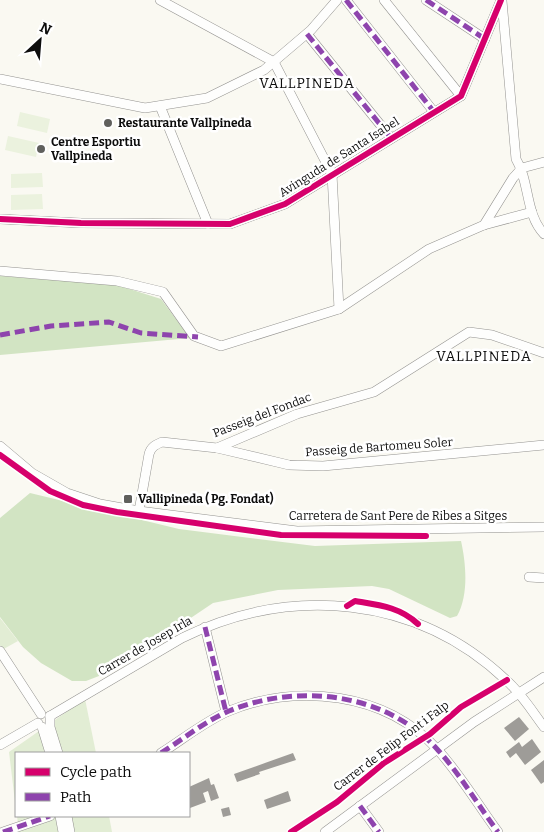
<svg xmlns="http://www.w3.org/2000/svg" width="544" height="832" viewBox="0 0 544 832" font-family="Bitter,serif">
  <rect width="100%" height="100%" fill="#faf9f2"/>
  <g fill="#e2edd4">
    <polygon points="0,618 18,641 0,651"/>
    <polygon points="85,699 96,753 16,753 16,810 9,752"/>
    <polygon points="17,816 109,816 112,832 19,832"/>
  </g>
  <g fill="#d2e4c3">
    <polygon points="0,276 117,285 161,299 190,338 0,355"/>
    <path d="M30,493L179,529L315,546L461,541C466,563 469,595 457,616L450,618L389,589L372,586L278,590L213,603L112,671L86,681H72L41,663L23,647L0,617V518Z"/>
  </g>
  <g fill="#ebf2de">
    <polygon points="20,112 50,119 47,133 17,126"/>
    <polygon points="8,136 39,143 36,157 5,150"/>
    <polygon points="42,173 43,187 11,188 11,174"/>
    <polygon points="42,194 43,209 11,210 11,195"/>
  </g>
  <g fill="#9e9c98">
    <polygon points="519,717 529,729 515,741 504,728"/>
    <polygon points="532,739 541,752 525,765 516,753 510,758 506,752 519,742 522,747"/>
    <polygon points="293,753 296,760 259,772 260,774 237,782 234,774"/>
    <polygon points="544,760 544,782 541,784 531,770"/>
    <polygon points="209,778 211,785 214,784 219,798 211,801 208,791 203,793 206,802 190,808 189,787"/>
    <polygon points="288,791 291,801 267,809 264,800"/>
    <polygon points="229,807 231,815 223,817 221,809"/>
  </g>
  <g fill="none" stroke-linecap="round" stroke-linejoin="round">
    <g stroke="#949390" stroke-width="10">
      <g id="minor">
        <polyline points="160,0 274,62 332,174 339,309"/>
        <polyline points="346,0 434,112"/>
        <polyline points="384,0 461,96"/>
        <polyline points="426,0 485,39"/>
        <path d="M502,1L516,159C530,182 525,214 544,234"/>
        <polyline points="307,34 391,138"/>
        <polyline points="0,79 145,108 207,98 264,70 311,30 337,0"/>
        <polyline points="160,106 208,224"/>
        <polyline points="522,168 544,162"/>
        <polyline points="0,219 81,223 230,224 285,204 461,96 501,0"/>
        <polyline points="484,225 513,178 522,168"/>
        <polyline points="0,271 117,281 163,292 194,336 221,346 339,309 429,249 484,225 532,212"/>
        <polyline points="0,446 32,473 67,493 100,504 139,511 297,531 544,527"/>
        <polyline points="217,448 289,465 323,466 544,445"/>
        <path d="M139,511L149,454C151,447 155,445 162,442L217,448L297,414L374,392L469,332L492,335L544,353"/>
        <polyline points="529,577 544,578"/>
        <polyline points="205,627 226,712"/>
        <polyline points="0,651 41,714"/>
        <path d="M50,716L182,638C291,585 416,595 506,680C521,693 532,711 544,727"/>
        <polyline points="50,716 50,727 58,753"/>
        <polyline points="42,727 50,753"/>
        <polyline points="0,745 38,723"/>
        <path d="M161,753C182,740 205,721 229,711C297,683 385,692 437,749C460,774 478,805 498,832"/>
        <polyline points="360,806 379,832"/>
        <polyline points="60,816 63,832"/>
        <polyline points="67,816 70,832"/>
        <polyline points="3,832 50,816"/>
        <polyline points="325,832 474,722 544,677"/>
      </g>
    </g>
    <use href="#minor" stroke="#fefefd" stroke-width="9"/>
    <g stroke="#8e44ad" stroke-width="5" stroke-dasharray="10 5" stroke-linecap="butt">
      <polyline points="346,0 434,112"/>
      <polyline points="426,0 485,39"/>
      <polyline points="307,34 391,138"/>
      <polyline points="0,335 51,326 109,322 141,333 198,337"/>
      <polyline points="205,627 226,712"/>
      <path d="M161,753C182,740 205,721 229,711C297,683 385,692 437,749C460,774 478,805 498,832"/>
      <polyline points="360,806 379,832"/>
      <polyline points="3,832 50,816"/>
    </g>
    <g stroke="#fff" stroke-width="9">
      <g id="cycleway">
        <polyline points="0,219 81,223 230,224 285,204 461,96 501,0"/>
        <polyline points="0,455 50,491 83,505 117,512 281,535 426,536"/>
        <path d="M347,606L355,601C379,605 400,607 418,624"/>
        <polyline points="291,832 337,802 384,763 430,734 461,707 507,680"/>
      </g>
    </g>
    <use href="#cycleway" stroke="#d6006c" stroke-width="6"/>
  </g>
  <g fill="#60605d" stroke="#fff" stroke-width="2">
    <circle cx="108" cy="123" r="5"/>
    <circle cx="41" cy="149" r="5"/>
    <rect x="123" y="494" width="10" height="10" rx="2.5"/>
  </g>
  <g text-anchor="middle" dominant-baseline="central" stroke-width="5" stroke-linejoin="round" paint-order="stroke">
    <g font-size="12" font-weight="bold" fill="#0d0d0d" stroke="#fff" text-anchor="start">
      <text x="118" y="123">Restaurante Vallpineda</text>
      <text x="51" y="142">Centre Esportiu<tspan x="51" dy="14">Vallpineda</tspan></text>
      <text x="138" y="499">Vallipineda ( Pg. Fondat)</text>
    </g>
    <g font-size="12" fill="#0d0d0d" stroke="#fff">
      <text transform="translate(339 157) rotate(-32)">Avinguda de Santa Isabel</text>
      <text transform="translate(262 415) rotate(-21)">Passeig del Fondac</text>
      <text transform="translate(379 447) rotate(-4)">Passeig de Bartomeu Soler</text>
      <text x="398" y="516">Carretera de Sant Pere de Ribes a Sitges</text>
      <text transform="translate(145 646) rotate(-30)">Carrer de Josep Irla</text>
      <text transform="translate(391 746) rotate(-37)">Carrer de Felip Font i Falp</text>
    </g>
    <g font-size="14" letter-spacing="1" fill="#0d0d0d" stroke="#fff">
      <text x="307" y="83">VALLPINEDA</text>
      <text x="484" y="356">VALLPINEDA</text>
    </g>
  </g>
  <rect x="15" y="752" width="175" height="65" fill="#ffffff" stroke="#9e9e9e"/>
  <rect x="25" y="768" width="25" height="8" fill="#d6006c" stroke="#9e9e9e"/>
  <text x="60" y="777" font-size="15" fill="#0d0d0d">Cycle path</text>
  <rect x="25" y="793" width="25" height="8" fill="#8e44ad" stroke="#9e9e9e"/>
  <text x="60" y="802" font-size="15" fill="#0d0d0d">Path</text>
  <g transform="translate(40 40) rotate(26)" stroke="#ffffff" stroke-width="4" paint-order="stroke">
  <path d="M0-4L9 19L0 12L-9 19Z" fill="#0d0d0d"/>
  <text y="-8" font-size="14" font-weight="bold" text-anchor="middle" fill="#0d0d0d">N</text>
  </g>
</svg>
